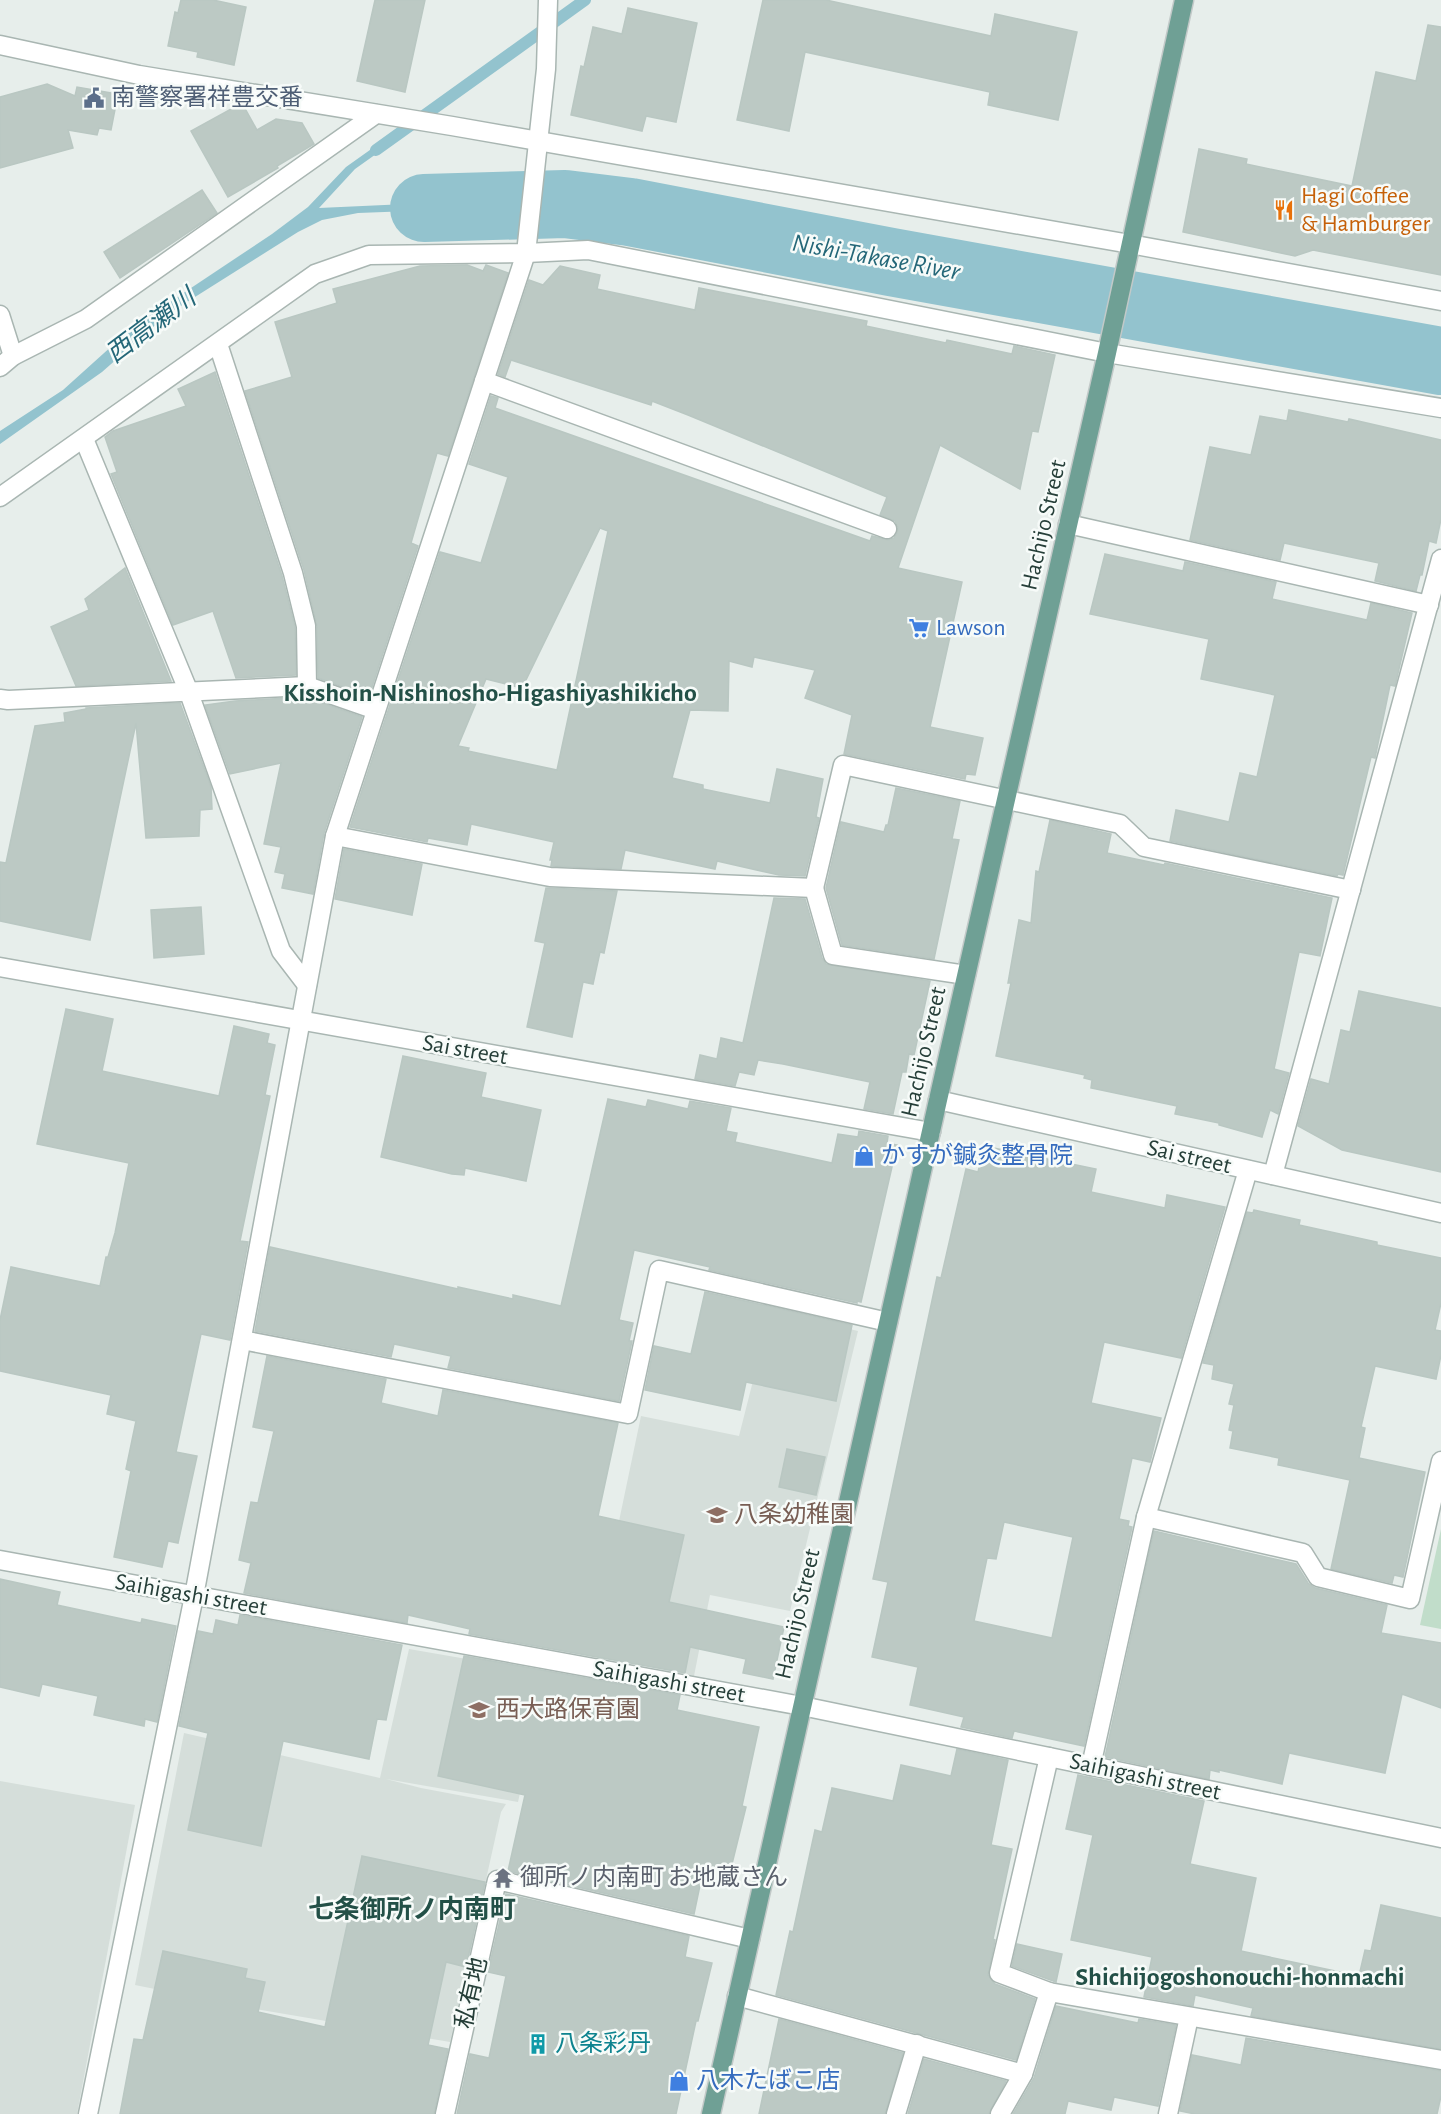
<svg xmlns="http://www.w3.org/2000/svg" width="1441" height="2114" viewBox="0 0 1441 2114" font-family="'Alegreya Sans','Noto Sans JP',sans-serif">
  <rect width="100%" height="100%" fill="#e7eeeb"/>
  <g fill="#d5deda">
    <polygon points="771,1310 858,1331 790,1611 710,1595 694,1676 591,1655 641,1416 739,1436"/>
    <polygon points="409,1649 570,1677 531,1744 518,1802 386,1779 421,1788 506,1804 501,1812 450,2042 249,2008 135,1985 184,1733 380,1778"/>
    <polygon points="0,1781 135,1805 77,2114 0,2114"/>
  </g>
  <polygon fill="#c1ddca" points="1441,1529 1441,1629 1420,1625"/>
  <polygon fill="#93c3ce" points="384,140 393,142 355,169 319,208 518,199 516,207 358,213 322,220 298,232 168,314 102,372 0,444 0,431 63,390 134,326 272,234 308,207 346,167"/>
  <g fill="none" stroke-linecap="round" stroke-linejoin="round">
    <polyline stroke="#93c3ce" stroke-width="12" points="376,150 585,0"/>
    <polyline stroke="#93c3ce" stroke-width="68" points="424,208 565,204 630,212 891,262 1441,361"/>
  </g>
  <g fill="#bcc9c4" stroke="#b9c7c2" stroke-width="1.5" fill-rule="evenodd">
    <polygon points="181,0 213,0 246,7 234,65 197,57 198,52 168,46 175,12 178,13"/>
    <polygon points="375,0 425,0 405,92 357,81"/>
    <polygon points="763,0 826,0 991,36 995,14 1077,32 1058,120 988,105 990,92 805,52 789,131 737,120"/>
    <polygon points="628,8 697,23 676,122 646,116 642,131 571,115 581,66 584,67 593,27 622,34"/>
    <polygon points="1428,25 1441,27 1441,275 1313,250 1295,256 1183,232 1199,149 1247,159 1246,164 1352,186 1376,72 1416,81"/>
    <polygon points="47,84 75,96 77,87 118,94 111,130 99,128 97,135 68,130 73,148 0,168 0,97"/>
    <polygon points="242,103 257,130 276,119 302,123 314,144 277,166 278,168 228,197 191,131"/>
    <polygon points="202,190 217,213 120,278 104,252"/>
    <polygon points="467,265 483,271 486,265 508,273 448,456 437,453 411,543 418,546 369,696 318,678 317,626 304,570 245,391 292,377 275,322 337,303 333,289 420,266"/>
    <path d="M560,266L600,275L597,289L695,310L699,288L867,321L866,326L946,343L947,340L1012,354L1014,346L1055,355L1038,432L1032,431L1020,489L940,445L898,568L962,582L930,727L983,738L975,775L966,774L965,779L844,754L852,715L805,698L815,670L754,657L752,667L729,661L728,711L690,710L672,778L703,785V789L770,803L777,769L823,779L816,817L819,818L805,876L779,875L717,861L715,869L625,850L621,869L551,866L552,860H550L554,842L471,824L467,845L428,838L427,842L350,827L440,552L481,563L508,477L469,464L491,396L498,398L495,408L870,541L872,536L888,540L894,538L897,533L898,527L895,521L880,515L887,497L688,415L652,401L651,405L511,360L505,377L498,374L529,280L543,285ZM600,528L608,531L557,770L468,751L469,748L458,746L486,679L522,688Z"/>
    <polygon points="215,372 282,576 295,627 296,675 236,678 213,611 173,625 111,474 117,472 105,437 113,431 186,406 178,389"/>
    <polygon points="1289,410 1348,422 1349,419 1441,440 1441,519 1436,543 1429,541 1422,575 1420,575 1416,591 1375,581 1379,563 1284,543 1280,560 1190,540 1210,447 1251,455 1260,416 1287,421"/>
    <polygon points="1105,554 1183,571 1185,562 1276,582 1272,599 1367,620 1371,603 1412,613 1395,686 1390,685 1375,758 1371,757 1343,875 1338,874 1337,876 1170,841 1176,810 1229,822 1240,773 1257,777 1275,695 1201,679 1209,639 1090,614"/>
    <polygon points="125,568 171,681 76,686 51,627 89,610 85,599"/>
    <polygon points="305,697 362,717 324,833 313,894 282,888 285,874 275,872 281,847 264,844 281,763 230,774 205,705 235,701"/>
    <polygon points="180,703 211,787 212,809 200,810 199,836 146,838 136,723 90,940 0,921 0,862 6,863 35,726 65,722 64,713 86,709 86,708"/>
    <polygon points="896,788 960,801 952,839 959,840 934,959 842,945 826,888 841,822 884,832 886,825 888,825"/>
    <polygon points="1050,820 1111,834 1107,853 1164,865 1165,863 1332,898 1320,956 1299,952 1274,1069 1289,1073 1278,1114 1270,1110 1262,1137 1219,1125 1219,1123 1175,1114 1177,1106 1091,1088 1092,1080 1084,1078 1085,1075 996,1056 1011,983 1008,983 1019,920 1031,923 1036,871 1039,872"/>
    <polygon points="344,849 422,864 412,915 335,899"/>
    <polygon points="546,888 617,891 604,953 600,952 593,984 583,982 572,1037 527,1027 545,943 535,941"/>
    <polygon points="774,898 805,899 822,958 826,964 930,981 914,1055 909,1054 906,1072 902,1072 893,1114 864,1109 870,1082 783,1064 758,1060 754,1075 739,1072 735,1086 695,1079 700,1055 717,1059 721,1038 743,1043"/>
    <polygon points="201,907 204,954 154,958 151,910"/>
    <polygon points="1359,991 1441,1008 1441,1172 1342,1150 1298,1126 1311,1079 1329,1084 1341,1030 1350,1032"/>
    <polygon points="66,1009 113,1019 102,1071 219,1096 234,1026 269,1034 267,1043 275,1045 265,1095 270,1096 240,1241 248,1242 230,1340 201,1334 176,1452 197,1456 178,1543 168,1541 162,1567 114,1557 131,1471 126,1469 136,1421 107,1414 111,1395 0,1371 0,1320 11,1267 100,1286 106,1257 108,1257 115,1233 129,1163 37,1144"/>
    <polygon points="403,1056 486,1073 481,1097 541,1110 526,1181 465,1168 464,1175 452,1174 381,1157"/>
    <polygon points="608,1099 646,1107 648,1100 688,1109 690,1101 731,1108 726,1131 737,1133 735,1142 832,1163 838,1134 858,1137 859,1131 888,1136 887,1143 897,1145 861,1302 857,1301 857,1303 709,1270 710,1267 634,1250 619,1320 633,1323 629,1341 632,1341 619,1401 448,1368 451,1356 394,1344 391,1357 255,1331 270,1247 458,1289 458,1287 513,1299 513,1295 561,1306"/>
    <path d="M984,1146L1096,1169L1091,1192L1165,1208L1167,1195L1225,1207L1181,1358L1104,1342L1091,1403L1161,1418L1150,1462L1132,1458L1119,1519L1129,1521L1128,1526L1132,1527L1084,1746L1014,1731L1012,1738L961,1727L964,1717L910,1705L918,1667L872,1657L888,1582L873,1579L937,1277L941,1278L966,1169L978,1172ZM1004,1522L1073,1537L1052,1638L974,1621L987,1558L996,1559Z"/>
    <polygon points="1254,1210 1300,1220 1299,1225 1377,1242 1377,1245 1441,1258 1441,1303 1435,1330 1441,1331 1441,1355 1436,1379 1375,1366 1361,1427 1365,1428 1359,1458 1425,1472 1403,1577 1394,1575 1392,1583 1331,1569 1350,1480 1278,1465 1279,1458 1230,1448 1233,1431 1229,1430 1234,1405 1229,1404 1234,1384 1212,1379 1214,1365 1203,1363 1247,1212 1253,1213"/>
    <polygon points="705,1292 852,1325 836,1401 746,1382 740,1410 645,1390 654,1346 691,1354"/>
    <polygon points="267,1356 386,1379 381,1403 438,1416 443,1390 618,1423 598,1516 684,1535 669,1602 784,1627 773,1679 743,1673 746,1659 690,1647 685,1673 469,1634 470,1629 408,1615 407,1623 244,1593 251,1563 239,1560 251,1502 258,1503 274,1431 253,1427"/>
    <polygon points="787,1449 825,1457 816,1495 779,1487"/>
    <polygon points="1154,1531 1296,1564 1308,1583 1315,1588 1387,1605 1381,1633 1441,1643 1441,1708 1402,1694 1385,1773 1289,1753 1282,1784 1219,1770 1219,1772 1210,1770 1209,1779 1105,1757"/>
    <polygon points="0,1579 60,1592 57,1605 141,1623 142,1619 176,1626 157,1722 145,1719 144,1726 94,1715 98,1696 42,1684 39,1696 0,1687"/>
    <polygon points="240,1615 402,1645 386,1720 377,1719 369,1759 283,1741 261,1846 188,1830 208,1733 179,1726 198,1631 213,1634 216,1620 238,1625"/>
    <polygon points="464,1656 680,1695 677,1710 759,1727 742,1806 746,1807 730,1872 704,1866 694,1914 508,1871 525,1795 438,1776"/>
    <polygon points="957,1749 1008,1760 991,1845 1012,1849 993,1939 995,1940 988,1975 995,1984 1035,1999 1016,2060 776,1995 790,1931 793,1932 815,1830 822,1832 832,1788 893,1801 901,1765 951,1776"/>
    <polygon points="1078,1775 1204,1801 1190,1864 1256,1878 1241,1951 1359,1976 1365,1950 1371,1951 1381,1905 1441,1918 1441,2049 1251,2016 1253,2008 1195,1995 1193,2006 1144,1997 1152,1957 1071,1940 1093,1835 1066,1829"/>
    <polygon points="362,1856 485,1882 466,1967 446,1962 428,2045 448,2049 434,2114 120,2114 134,2039 143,2040 163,1951 247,1969 245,1978 265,1982 258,2012 325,2027"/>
    <polygon points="506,1894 689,1936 685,1957 712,1963 698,2021 696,2021 676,2114 457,2114 470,2054 489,2058 506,1976 488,1972"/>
    <polygon points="1017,1944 1062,1954 1056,1982 1012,1966"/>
    <polygon points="1056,2006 1138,2023 1139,2019 1176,2025 1158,2106 1114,2097 1111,2110 1068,2101 1065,2114 1013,2114 1034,2078"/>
    <polygon points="779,2019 903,2053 885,2114 759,2114"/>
    <polygon points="1246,2038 1441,2071 1441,2096 1437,2114 1195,2114 1180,2111 1192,2055 1241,2065"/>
    <polygon points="924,2059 1006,2081 989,2114 908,2114"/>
  </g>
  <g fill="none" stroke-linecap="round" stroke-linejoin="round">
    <g stroke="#a9b6b2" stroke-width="21">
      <g id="minor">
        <polyline points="0,45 139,75 452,126 1130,244 1441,301"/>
        <polyline points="0,315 13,356"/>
        <polyline points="218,344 293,573 306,626 307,686"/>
        <polyline points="0,367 13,356 86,319 376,114"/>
        <polyline points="484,381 887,529"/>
        <polyline points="84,439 188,690 281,951 307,985"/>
        <polyline points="0,497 315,274 369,255 526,253 588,250 1107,353 1441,408"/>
        <polyline points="1068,524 1429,605"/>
        <polyline points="0,699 8,700 307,686 376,710"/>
        <polyline points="335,836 550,877 814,888 833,955 966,975"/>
        <polyline points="814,888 843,765 1120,824 1144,847 1351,890"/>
        <polyline points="0,967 931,1132"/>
        <polyline points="938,1100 1441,1213"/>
        <polyline points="1273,1175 1441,559"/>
        <polyline points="242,1340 628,1414 659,1270 888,1322"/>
        <polyline points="1146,1517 1303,1553 1318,1577 1410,1599 1441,1461"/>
        <polyline points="0,1560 802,1706 1441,1838"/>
        <polyline points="1091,1766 1146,1517 1248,1170"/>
        <polyline points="1049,1992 999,1973 1049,1757"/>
        <polyline points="737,1996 1023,2074"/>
        <polyline points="88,2114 194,1596 335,836 526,253 546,69 548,0"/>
        <polyline points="445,2114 497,1880 750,1939"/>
        <polyline points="896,2114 917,2044"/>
        <polyline points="1000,2114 1023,2074 1049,1992 1441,2060"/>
        <polyline points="1168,2114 1189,2017"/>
      </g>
    </g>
    <g stroke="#c2c9c8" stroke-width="21">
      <polyline id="major" points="711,2114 938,1100 1107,353 1184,0"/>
    </g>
    <use href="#minor" stroke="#fff" stroke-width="18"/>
    <use href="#major" stroke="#6fa095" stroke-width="18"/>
  </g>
  <defs>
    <g id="civic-bare" transform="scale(1.62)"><path d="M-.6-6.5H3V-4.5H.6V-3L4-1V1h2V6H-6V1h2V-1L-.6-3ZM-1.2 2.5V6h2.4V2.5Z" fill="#5c6f8a" stroke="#f7fbf9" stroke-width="2.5" paint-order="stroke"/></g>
    <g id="restaurant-bare" transform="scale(1.62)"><path d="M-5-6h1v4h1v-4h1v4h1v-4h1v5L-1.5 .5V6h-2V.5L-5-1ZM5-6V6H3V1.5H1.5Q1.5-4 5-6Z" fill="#e8710a" stroke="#f7fbf9" stroke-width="2.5" paint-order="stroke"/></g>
    <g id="supermarket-bare" transform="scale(1.62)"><path d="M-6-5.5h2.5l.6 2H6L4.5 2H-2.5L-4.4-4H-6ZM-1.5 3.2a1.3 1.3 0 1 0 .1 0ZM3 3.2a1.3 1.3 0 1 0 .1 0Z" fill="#3f7fe0" stroke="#f7fbf9" stroke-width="2.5" paint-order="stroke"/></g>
    <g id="shop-bare" transform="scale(1.62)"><path d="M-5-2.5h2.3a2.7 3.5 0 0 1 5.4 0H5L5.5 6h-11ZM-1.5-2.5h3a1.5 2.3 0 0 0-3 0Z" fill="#3f7fe0" stroke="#f7fbf9" stroke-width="2.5" paint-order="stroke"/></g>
    <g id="school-bare" transform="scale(1.62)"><path d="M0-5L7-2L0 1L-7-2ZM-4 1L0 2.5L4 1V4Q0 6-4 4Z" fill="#8d6e63" stroke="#f7fbf9" stroke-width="2.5" paint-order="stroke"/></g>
    <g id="temple-bare" transform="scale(1.62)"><path d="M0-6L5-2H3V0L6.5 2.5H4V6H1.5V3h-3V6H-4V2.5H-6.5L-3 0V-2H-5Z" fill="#6b7280" stroke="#f7fbf9" stroke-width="2.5" paint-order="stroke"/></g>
    <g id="building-bare" transform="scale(1.62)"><path d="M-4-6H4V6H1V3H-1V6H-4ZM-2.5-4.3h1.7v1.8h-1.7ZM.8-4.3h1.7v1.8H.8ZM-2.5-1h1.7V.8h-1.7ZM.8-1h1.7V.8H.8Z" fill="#0f9aa8" stroke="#f7fbf9" stroke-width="2.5" paint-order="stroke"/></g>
  </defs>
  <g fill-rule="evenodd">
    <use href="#civic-bare" x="94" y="98"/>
    <use href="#restaurant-bare" x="1284" y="210"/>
    <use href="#supermarket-bare" x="919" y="628"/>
    <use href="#shop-bare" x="864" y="1156"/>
    <use href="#school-bare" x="717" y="1515"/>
    <use href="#school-bare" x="479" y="1710"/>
    <use href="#temple-bare" x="503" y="1878"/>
    <use href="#building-bare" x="538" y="2044"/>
    <use href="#shop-bare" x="679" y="2081"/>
  </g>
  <g text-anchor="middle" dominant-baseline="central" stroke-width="5" stroke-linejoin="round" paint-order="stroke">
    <g font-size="24" fill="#4e5e75" stroke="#f7fbf9" text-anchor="start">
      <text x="111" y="98">南警察署祥豊交番</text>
    </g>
    <g font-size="24" fill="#c56008" stroke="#f7fbf9" text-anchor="start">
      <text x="1301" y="196">Hagi Coffee<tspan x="1301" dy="28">&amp; Hamburger</tspan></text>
    </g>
    <g font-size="24" fill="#263f39" stroke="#f7fbf9">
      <text transform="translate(1044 525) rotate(-77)">Hachijo Street</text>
      <text transform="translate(465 1050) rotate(10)">Sai street</text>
      <text transform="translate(924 1052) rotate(-77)">Hachijo Street</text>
      <text transform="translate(1189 1157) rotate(13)">Sai street</text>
      <text transform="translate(191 1595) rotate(10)">Saihigashi street</text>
      <text transform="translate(798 1614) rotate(-77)">Hachijo Street</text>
      <text transform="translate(669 1682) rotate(10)">Saihigashi street</text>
      <text transform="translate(1145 1777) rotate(12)">Saihigashi street</text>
      <text transform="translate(472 1993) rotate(-77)">私有地</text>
    </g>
    <g font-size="24" fill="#366cbe" stroke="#f7fbf9" text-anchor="start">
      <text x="936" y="628">Lawson</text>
      <text x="881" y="1156">かすが鍼灸整骨院</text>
      <text x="696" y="2081">八木たばこ店</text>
    </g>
    <g font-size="24" fill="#785e54" stroke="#f7fbf9" text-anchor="start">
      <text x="734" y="1515">八条幼稚園</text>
      <text x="496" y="1710">西大路保育園</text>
    </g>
    <g font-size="24" fill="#5b616d" stroke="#f7fbf9" text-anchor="start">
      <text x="520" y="1878">御所ノ内南町 お地蔵さん</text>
    </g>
    <g font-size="24" fill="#0d838f" stroke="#f7fbf9" text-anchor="start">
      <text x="555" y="2044">八条彩丹</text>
    </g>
    <g font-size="26" font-style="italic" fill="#246778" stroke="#f7fbf9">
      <text transform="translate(876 257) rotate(10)">Nishi-Takase River</text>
      <text transform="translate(151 326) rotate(-37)">西高瀬川</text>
    </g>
    <g font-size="26" font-weight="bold" fill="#235047" stroke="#f7fbf9">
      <text x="490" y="693">Kisshoin-Nishinosho-Higashiyashikicho</text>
      <text x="412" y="1910">七条御所ノ内南町</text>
      <text x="1240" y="1977">Shichijogoshonouchi-honmachi</text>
    </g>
  </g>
</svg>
